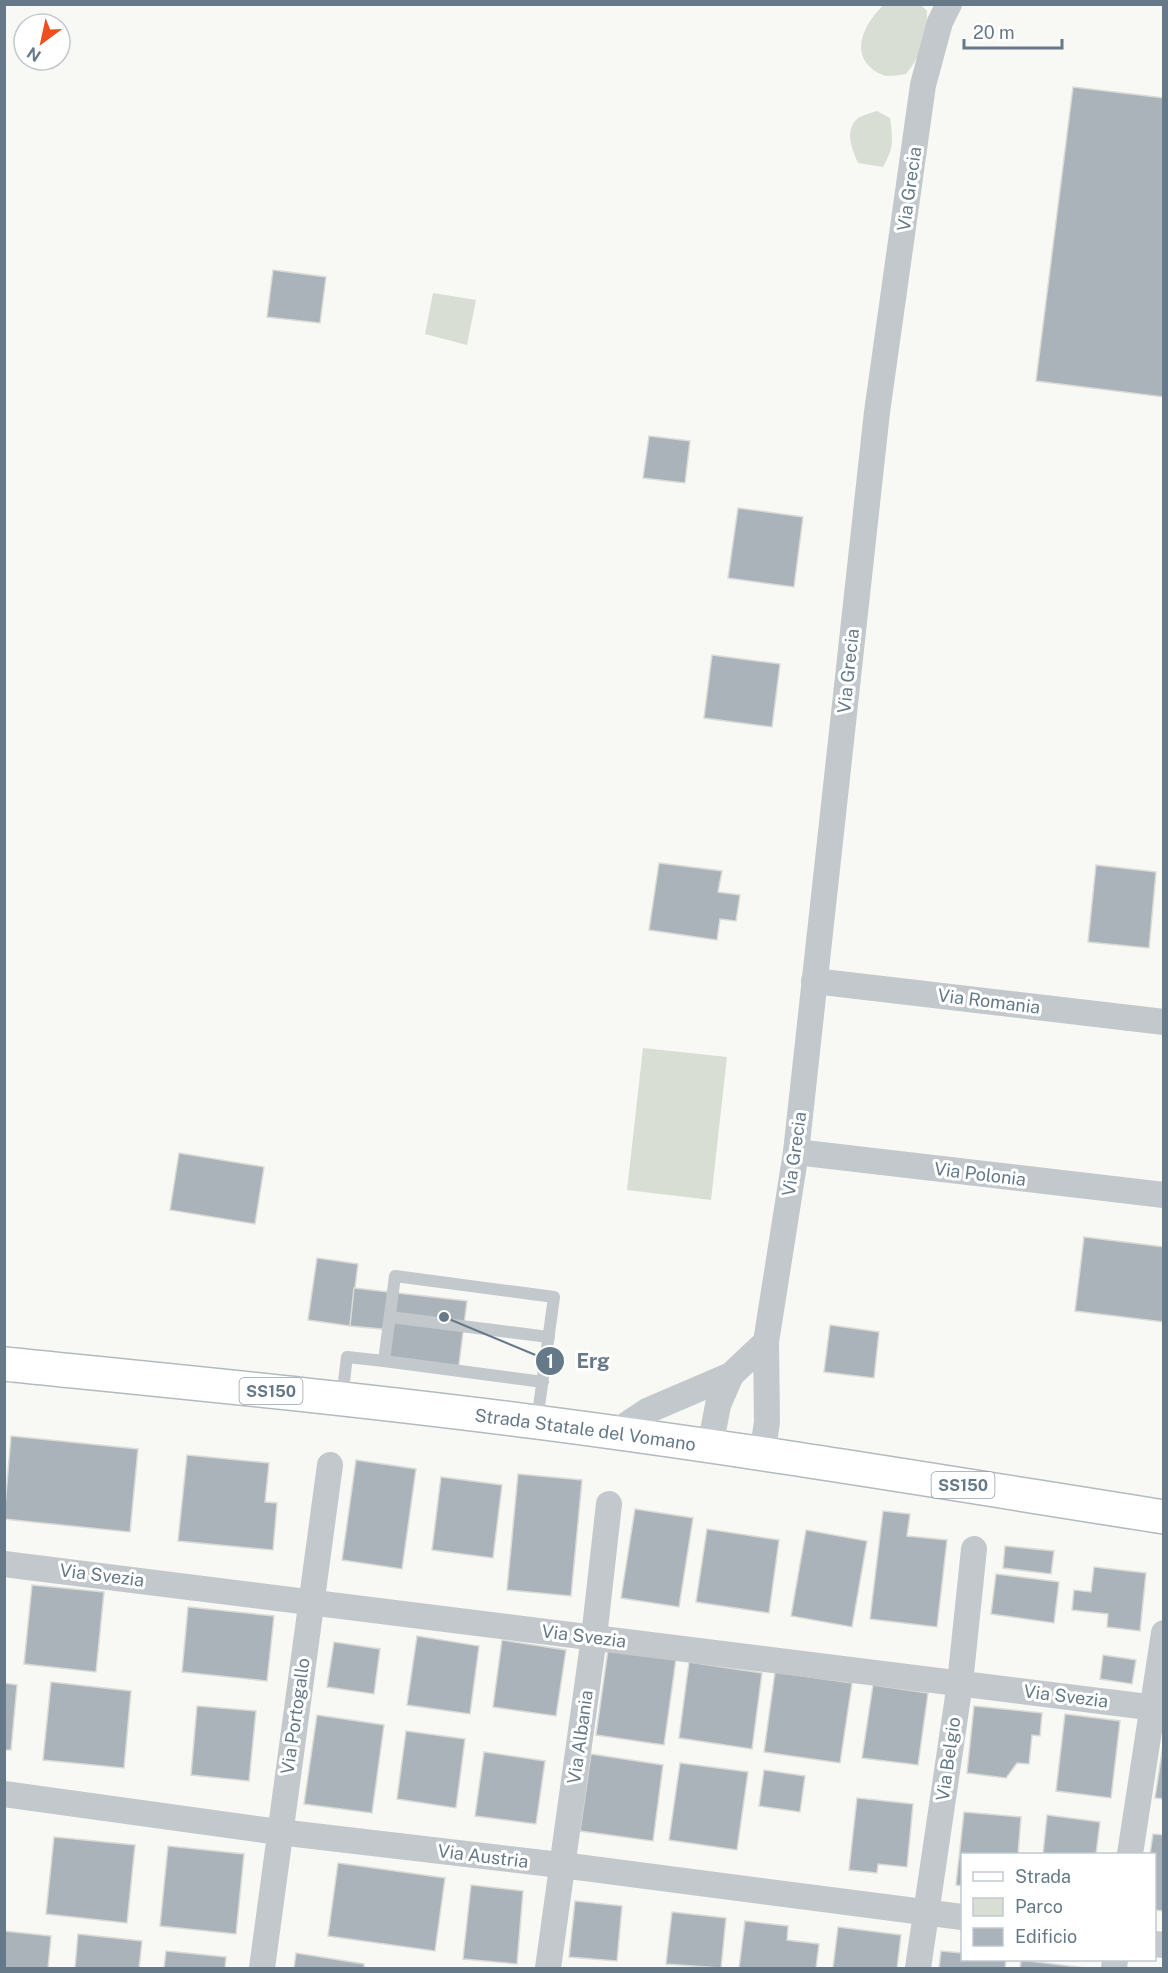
<svg xmlns="http://www.w3.org/2000/svg" width="1168" height="1973" viewBox="0 0 1168 1973" font-family="'Public Sans',sans-serif">
  <rect width="100%" height="100%" fill="#f8f8f5"/>
  <g fill="#d8ded4">
    <path d="M884,5H921L927,11C927,39 923,52 906,74C900,75 893,76 887,76C881,75 874,71 870,67C850,48 868,19 884,5Z"/>
    <path d="M877,111L890,118C893,140 894,148 883,167L858,163C852,149 844,130 858,118C863,115 871,113 877,111Z"/>
    <polygon points="433,293 476,300 467,345 425,334"/>
    <polygon points="643,1048 727,1057 711,1200 627,1190"/>
  </g>
  <g fill="#a9b3b9" stroke="#dadad7" stroke-width="1.5">
    <polygon points="1073,87 1164,98 1164,397 1036,381"/>
    <polygon points="273,270 326,277 320,323 267,317"/>
    <polygon points="649,436 690,441 685,483 643,478"/>
    <polygon points="738,508 803,517 794,587 728,578"/>
    <polygon points="712,655 780,664 772,727 704,718"/>
    <polygon points="659,863 722,871 718,892 740,895 736,921 720,919 717,940 649,930"/>
    <polygon points="1096,865 1156,872 1149,948 1088,942"/>
    <polygon points="179,1153 264,1167 255,1224 170,1210"/>
    <polygon points="1084,1237 1164,1247 1164,1322 1075,1311"/>
    <polygon points="317,1258 358,1264 350,1326 308,1320"/>
    <polygon points="354,1288 467,1301 458,1372 388,1364 392,1330 350,1326"/>
    <polygon points="830,1325 879,1332 874,1378 824,1372"/>
    <polygon points="11,1436 138,1449 130,1532 4,1519"/>
    <polygon points="187,1455 269,1463 265,1502 277,1503 273,1550 178,1541"/>
    <polygon points="356,1460 416,1469 402,1569 342,1560"/>
    <polygon points="518,1474 582,1480 571,1596 507,1590"/>
    <polygon points="441,1477 502,1485 493,1558 432,1550"/>
    <polygon points="635,1509 693,1518 679,1607 621,1598"/>
    <polygon points="883,1511 910,1514 907,1536 947,1540 937,1627 870,1619"/>
    <polygon points="707,1529 779,1540 769,1613 696,1602"/>
    <polygon points="806,1530 867,1541 852,1627 791,1616"/>
    <polygon points="1005,1546 1054,1551 1051,1574 1003,1568"/>
    <polygon points="1094,1567 1146,1573 1140,1631 1107,1627 1108,1614 1072,1610 1074,1590 1091,1592"/>
    <polygon points="996,1574 1059,1582 1054,1623 991,1614"/>
    <polygon points="32,1585 104,1592 96,1672 24,1664"/>
    <polygon points="188,1607 274,1616 267,1681 182,1672"/>
    <polygon points="417,1636 479,1646 470,1714 407,1705"/>
    <polygon points="502,1640 566,1650 556,1716 493,1707"/>
    <polygon points="334,1642 380,1649 374,1694 327,1687"/>
    <polygon points="608,1650 676,1659 664,1745 596,1735"/>
    <polygon points="1103,1655 1136,1660 1132,1684 1100,1679"/>
    <polygon points="689,1662 762,1673 752,1749 679,1738"/>
    <polygon points="775,1672 852,1683 840,1763 764,1752"/>
    <polygon points="51,1682 131,1691 124,1768 43,1760"/>
    <polygon points="4,1683 17,1685 11,1750 4,1750"/>
    <polygon points="873,1685 928,1693 918,1765 862,1758"/>
    <polygon points="197,1706 256,1711 249,1781 191,1775"/>
    <polygon points="974,1706 1042,1713 1040,1736 1032,1735 1029,1764 1017,1763 1006,1778 967,1773"/>
    <polygon points="1065,1714 1120,1721 1111,1798 1056,1791"/>
    <polygon points="317,1715 384,1725 372,1813 304,1804"/>
    <polygon points="406,1731 465,1739 456,1808 397,1799"/>
    <polygon points="1164,1739 1164,1799 1155,1798"/>
    <polygon points="484,1752 545,1761 536,1824 475,1816"/>
    <polygon points="591,1754 663,1765 653,1841 580,1831"/>
    <polygon points="680,1763 748,1772 737,1850 669,1840"/>
    <polygon points="764,1770 805,1776 800,1812 759,1806"/>
    <polygon points="857,1798 913,1804 907,1867 878,1864 877,1873 849,1870"/>
    <polygon points="964,1812 1021,1817 1018,1854 962,1854 962,1886 956,1885"/>
    <polygon points="1047,1815 1100,1822 1096,1854 1043,1854"/>
    <polygon points="1153,1834 1164,1835 1164,1911 1154,1910 1154,1854 1150,1854"/>
    <polygon points="54,1837 135,1845 127,1923 46,1914"/>
    <polygon points="168,1846 244,1854 236,1934 160,1926"/>
    <polygon points="338,1863 445,1878 435,1951 328,1936"/>
    <polygon points="471,1885 523,1891 517,1964 463,1959"/>
    <polygon points="575,1901 622,1906 617,1961 569,1957"/>
    <polygon points="672,1912 726,1918 721,1968 666,1964"/>
    <polygon points="745,1921 788,1926 787,1940 819,1944 816,1968 739,1968"/>
    <polygon points="838,1927 901,1935 897,1968 833,1968"/>
    <polygon points="4,1931 51,1936 48,1968 4,1968"/>
    <polygon points="78,1934 142,1941 139,1968 75,1968"/>
    <polygon points="166,1951 226,1957 225,1968 164,1968"/>
    <polygon points="941,1951 962,1953 962,1960 1006,1960 1005,1968 939,1968"/>
    <polygon points="296,1953 364,1964 364,1968 294,1968"/>
    <polygon points="1021,1960 1085,1968 1020,1968"/>
  </g>
  <g fill="none" stroke-linecap="round" stroke-linejoin="round">
    <g stroke="#b4babe" stroke-width="36">
      <g id="primary">
        <path id="s1" d="M4,1364C182,1382 359,1399 536,1422C746,1449 955,1484 1164,1517"/>
      </g>
    </g>
    <g stroke="#c3c8cc" stroke-width="12">
      <polyline points="390,1317 549,1337"/>
      <polyline points="342,1398 347,1357 384,1361"/>
      <polyline points="537,1421 554,1297 395,1276 384,1361 543,1382"/>
    </g>
    <g stroke="#c3c8cc" stroke-width="26">
      <polyline points="814,981 1164,1022"/>
      <polyline points="796,1152 1164,1195"/>
      <polyline points="614,1433 647,1411 731,1375 766,1342"/>
      <polyline points="710,1447 718,1405 731,1375"/>
      <polyline points="762,1455 767,1422 766,1342 796,1152 877,412 923,85 940,22 949,4"/>
      <polyline points="4,1564 1164,1709"/>
      <polyline points="4,1794 279,1832 577,1867 962,1917"/>
      <polyline points="1130,1854 1164,1633"/>
      <polyline points="1154,1944 1164,1945"/>
      <polyline points="262,1968 330,1465"/>
      <polyline points="548,1968 594,1637 609,1504"/>
      <polyline points="918,1968 960,1683 974,1549"/>
      <polyline points="1114,1968 1115,1960"/>
    </g>
    <use href="#primary" stroke="#fff" stroke-width="33"/>
  </g>
  <g text-anchor="middle" dominant-baseline="central" stroke-width="6" stroke-linejoin="round" paint-order="stroke">
    <g fill="#fff" stroke="#93a1ac" stroke-width="1.5">
      <rect x="239.5" y="1378" width="63" height="26" rx="4.5"/>
      <rect x="931.5" y="1472" width="63" height="26" rx="4.5"/>
    </g>
    <g font-size="16" font-weight="bold" fill="#657988">
      <text x="271" y="1391">SS150</text>
      <text x="963" y="1485">SS150</text>
    </g>
    <g font-size="18" fill="#657988" stroke="#fff">
      <text transform="translate(909 189) rotate(-82)">Via Grecia</text>
      <text transform="translate(848 671) rotate(-84)">Via Grecia</text>
      <text transform="translate(989 1001) rotate(7)">Via Romania</text>
      <text transform="translate(794 1154) rotate(-82)">Via Grecia</text>
      <text transform="translate(980 1174) rotate(7)">Via Polonia</text>
      <text stroke="none"><textPath href="#s1" startOffset="585">Strada Statale del Vomano</textPath></text>
      <text transform="translate(102 1575) rotate(7)">Via Svezia</text>
      <text transform="translate(584 1636) rotate(7)">Via Svezia</text>
      <text transform="translate(1066 1696) rotate(7)">Via Svezia</text>
      <text transform="translate(295 1716) rotate(-82)">Via Portogallo</text>
      <text transform="translate(580 1737) rotate(-82)">Via Albania</text>
      <text transform="translate(948 1759) rotate(-82)">Via Belgio</text>
      <text transform="translate(483 1856) rotate(7)">Via Austria</text>
    </g>
  </g>
  <path fill="none" stroke="#657988" stroke-width="2" d="M444 1317L550 1361"/>
  <g fill="#657988" stroke="#fff" stroke-width="2">
    <circle cx="444" cy="1317" r="6"/>
    <circle cx="550" cy="1361" r="15"/>
  </g>
  <g font-size="18" text-anchor="middle" font-weight="bold" fill="#fff">
    <text x="550" y="1368">1</text>
  </g>
  <g font-size="20" text-anchor="middle" font-weight="bold" fill="#657988" stroke="#fff" stroke-width="6" stroke-linejoin="round" paint-order="stroke">
    <text x="593" y="1368">Erg</text>
  </g>
  <rect width="1168" height="1973" fill="none" stroke="#657988" stroke-width="12"/>
  <rect x="961" y="1853" width="195" height="108" fill="#ffffff" stroke="#c1c9cf" stroke-width="1.5"/>
  <rect x="973" y="1872" width="30" height="9" fill="#ffffff" stroke="#c1c9cf" stroke-width="1.5"/>
  <text x="1015" y="1883" font-size="18" fill="#657988">Strada</text>
  <rect x="973" y="1898" width="30" height="18" fill="#d8ded4" stroke="#c1c9cf" stroke-width="1.5"/>
  <text x="1015" y="1913" font-size="18" fill="#657988">Parco</text>
  <rect x="973" y="1928" width="30" height="18" fill="#a9b3b9" stroke="#c1c9cf" stroke-width="1.5"/>
  <text x="1015" y="1943" font-size="18" fill="#657988">Edificio</text>
  <g transform="translate(42 42) rotate(213)"><circle r="28" fill="#ffffff" stroke="#c1c9cf" stroke-width="1.5"/>
  <path d="M0-4.5L10 22L0 15L-10 22Z" fill="#ef4e1f"/>
  <text y="-9" font-size="16" font-weight="bold" text-anchor="middle" fill="#657988">N</text>
  </g>
  <path d="M964 39v9h98v-9" fill="none" stroke="#657988" stroke-width="3"/>
  <text x="973" y="39" font-size="18" fill="#657988" stroke="#ffffff" stroke-width="4.5" paint-order="stroke">20 m</text>
</svg>
